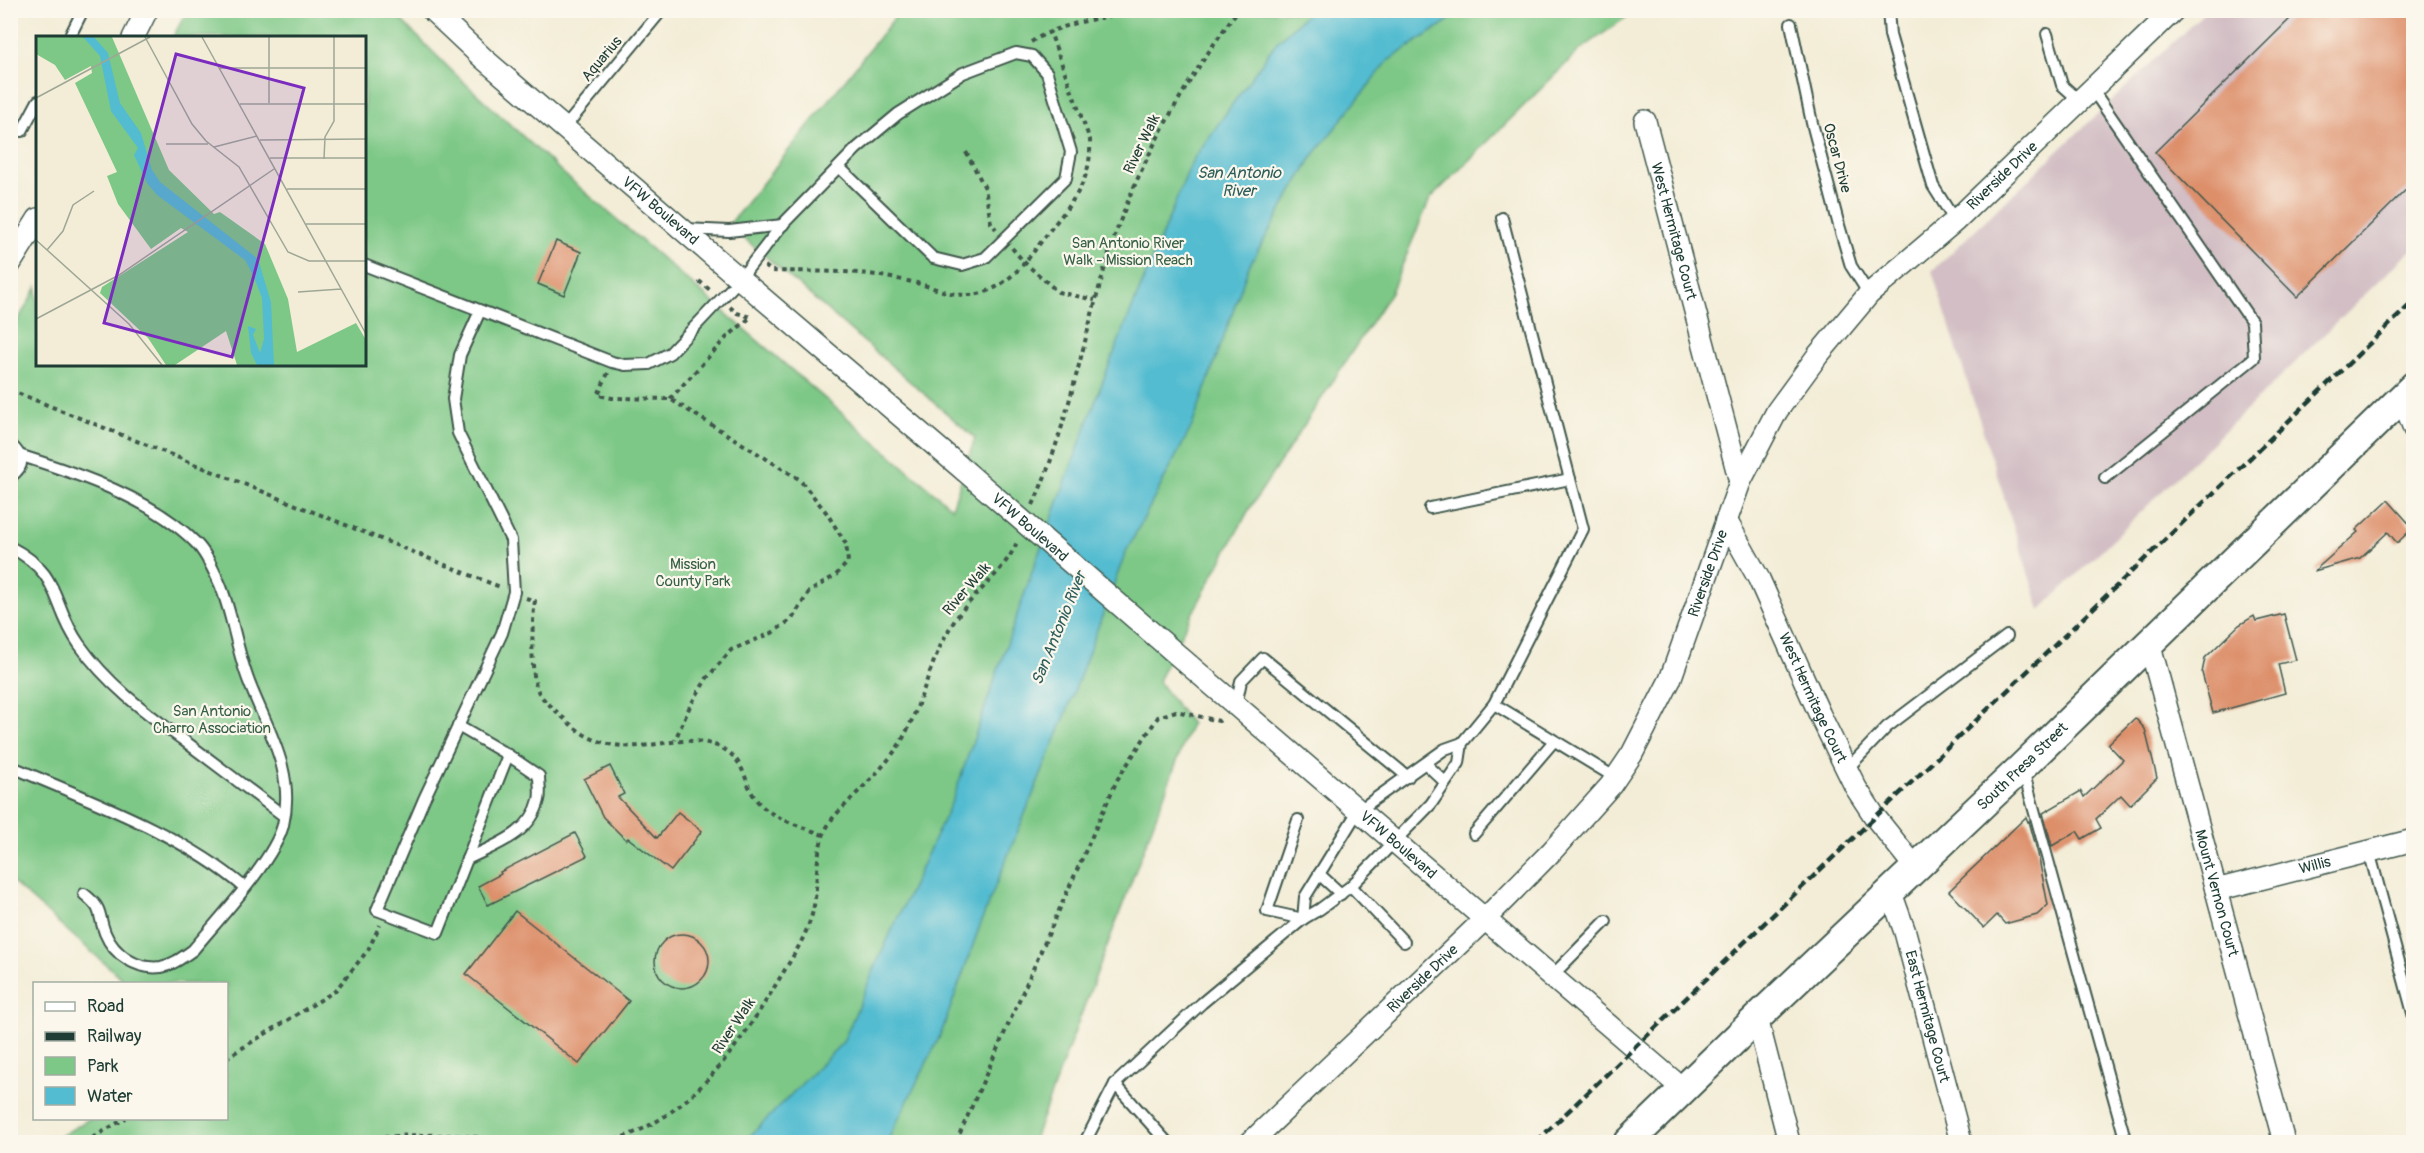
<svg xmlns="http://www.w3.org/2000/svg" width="2424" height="1153" viewBox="0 0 2424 1153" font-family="Pangolin,sans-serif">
  <rect width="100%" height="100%" fill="#fbf7ec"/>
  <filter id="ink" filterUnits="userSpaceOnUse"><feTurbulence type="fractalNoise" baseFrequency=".0167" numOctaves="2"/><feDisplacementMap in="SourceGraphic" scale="12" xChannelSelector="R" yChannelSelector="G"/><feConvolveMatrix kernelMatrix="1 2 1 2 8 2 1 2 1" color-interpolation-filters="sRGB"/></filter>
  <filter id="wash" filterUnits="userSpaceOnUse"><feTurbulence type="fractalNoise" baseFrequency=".008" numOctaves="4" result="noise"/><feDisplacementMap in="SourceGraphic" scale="24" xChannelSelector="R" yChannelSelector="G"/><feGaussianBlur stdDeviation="1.35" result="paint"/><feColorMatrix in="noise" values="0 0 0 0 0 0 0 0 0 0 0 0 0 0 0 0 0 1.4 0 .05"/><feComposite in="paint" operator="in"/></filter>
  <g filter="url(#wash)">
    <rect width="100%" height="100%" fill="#f3edd7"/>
    <polygon fill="#d2bec4" points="2206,11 2413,11 2413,248 2040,610 1932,271"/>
    <polygon fill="#7dc886" stroke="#4e825d" stroke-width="1.5" points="187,11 392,11 454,73 564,174 952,508 975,438 729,225 900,11 1635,11 1580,50 1430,199 1391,292 1250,508 1185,627 1158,681 1191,724 1033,1142 51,1142 89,1119 226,1118 226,984 127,983 11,881 10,334 37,287 38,364 364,364 364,38 173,37"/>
    <polygon fill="#53bcd0" stroke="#397c82" stroke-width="1.5" points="1310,11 1463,11 1389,60 1312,157 1249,266 1192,426 1125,554 1066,714 986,909 941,1034 887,1142 744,1142 843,1042 879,958 953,799 1033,569 1107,370 1192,161 1275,44"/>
    <g id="blocks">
      <g fill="#dd8f6b">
        <polygon points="2299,10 2414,10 2414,182 2297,297 2155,152"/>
        <polygon points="556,241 581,252 564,295 538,284"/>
        <polygon points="2388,500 2413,528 2397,543 2388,532 2360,558 2314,571 2358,532 2356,530"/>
        <polygon points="2284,614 2296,660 2278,664 2285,693 2213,713 2202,673 2205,658 2239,625 2254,616 2256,621"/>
        <polygon points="2135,718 2145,729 2157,778 2130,805 2121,795 2096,819 2101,828 2082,839 2077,831 2052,846 2043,813 2081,791 2084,797 2123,760 2108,744"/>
        <polygon points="610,766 624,794 618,797 657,838 678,812 702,831 671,871 628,838 626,840 603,817 584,779"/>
        <polygon points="2026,817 2028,822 2029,821 2038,854 2048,905 2037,915 2005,924 1997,915 1984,928 1949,891"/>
        <polygon points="575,833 587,856 488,905 478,886 501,874 500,872"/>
        <polygon points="515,911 629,1001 579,1064 466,974"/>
        <circle cx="682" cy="961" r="27"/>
      </g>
    </g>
  </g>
  <g filter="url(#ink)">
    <use href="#blocks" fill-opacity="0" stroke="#3f574c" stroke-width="1.5"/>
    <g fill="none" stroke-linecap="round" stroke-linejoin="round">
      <g stroke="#3f574c" stroke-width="14">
        <g id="service">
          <polyline points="1888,10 1890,35 1933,186 1955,221"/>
          <polyline points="1791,24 1812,123 1838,222 1851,266 1869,294"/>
          <polyline points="2047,34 2062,85 2080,101"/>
          <polyline points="69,38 83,10"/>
          <polyline points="2092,89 2252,322 2254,358 2105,478"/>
          <polyline points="10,125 22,131 38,101"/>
          <polyline points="565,127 662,10"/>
          <polyline points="685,229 729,231 783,225"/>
          <polyline points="364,265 612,362 625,365 649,364 670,353 740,279 782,225 856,149 898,114 963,73 1016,53 1032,56 1047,73 1071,152 1066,178 985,258 962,265 933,258 839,167"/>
          <polyline points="480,311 460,355 453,399 458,433 511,540 514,592 502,633 424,799 377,910 438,933 508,755"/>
          <path d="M10,444C24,456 26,466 10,477"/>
          <path d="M22,456C79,474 153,499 196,543C206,553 213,569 219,582C233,614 236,649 249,682C267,729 296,772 283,825C275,859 217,921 193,950C183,957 173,965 161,967C137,970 114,955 105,933C97,912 104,910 84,894"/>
          <polyline points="1430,508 1570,479"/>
          <path d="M10,547C63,574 51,605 79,644C107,684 144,711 182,739C216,765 250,790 284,816"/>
          <polyline points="1494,704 1616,778"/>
          <polyline points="1236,705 1241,681 1263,658 1408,777"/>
          <path d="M458,726L508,755L539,776C539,784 541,793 539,800C531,834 495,845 467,859"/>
          <polyline points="1462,743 1445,749 1358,811 1305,897 1303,919 1320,909 1351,886 1431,804 1459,763 1462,743 1494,704 1583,529 1502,218"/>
          <polyline points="1426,764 1445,782"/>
          <path d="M10,766C86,799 181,833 244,887"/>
          <polyline points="1847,769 1887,727 2007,636"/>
          <polyline points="2023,770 2126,1142"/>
          <polyline points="1298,820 1267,911 1303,919"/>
          <polyline points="1474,834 1554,741"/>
          <polyline points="2369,851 2414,1017"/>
          <polyline points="1319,874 1341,894"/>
          <polyline points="1351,886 1404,942"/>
          <polyline points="1551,977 1606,921"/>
          <polyline points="1115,1084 1167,1142"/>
          <polyline points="1085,1142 1115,1084 1202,1003 1303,919"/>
        </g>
      </g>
      <g stroke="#3f574c" stroke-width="24">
        <g id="minor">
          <path id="s1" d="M432,10L484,59L740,279L965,471"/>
          <polyline points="133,38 147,10"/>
          <path id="s2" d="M1645,121L1740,482"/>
          <polyline points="10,264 38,219"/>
          <polyline points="2402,396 2414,429"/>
          <path id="s3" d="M1726,520L1759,579L1820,715L1856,788L1875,817L1915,867"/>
          <path id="s4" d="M2149,642L2284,1142"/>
          <path id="s5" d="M1189,665L1684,1090"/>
          <path id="s6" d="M1890,890L1905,932L1961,1142"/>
          <path id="s7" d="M2216,890L2414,840"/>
          <polyline points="1757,1018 1789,1142"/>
          <path id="s8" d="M1251,1142L1484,920L1552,851L1611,785L1632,754L1670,680L1740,482L1777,411L1818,355L1869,294L1955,221L2174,10"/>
        </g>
      </g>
      <g stroke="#3f574c" stroke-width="32">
        <g id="secondary">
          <path id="s9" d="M1629,1142L1757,1018L2022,767L2414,386"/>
        </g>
      </g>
      <g stroke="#3f574c" stroke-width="4" stroke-dasharray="4.5 4.5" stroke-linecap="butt">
        <path d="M1031,42C1063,21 1106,18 1142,10"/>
        <polyline points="966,152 985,188 991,223 996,229"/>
        <polyline points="1012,248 1024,262 1058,292 1095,300"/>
        <path d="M765,266L771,271C806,272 841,270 876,275C890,278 906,280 920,284C941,290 960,299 982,293C1014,284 1034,250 1054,225C1076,197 1092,178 1090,140L1050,32"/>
        <polyline points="699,281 710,290"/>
        <polyline points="608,373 598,395 612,398 670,399 799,479 826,512 846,544 848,562 836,575 809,592 792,619 772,633 731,650 707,678 690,706 675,740"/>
        <polyline points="10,390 500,587"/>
        <polyline points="670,399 726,338 751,317 737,313 730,307"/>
        <path d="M1033,505C1070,422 1084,333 1111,247C1139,162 1185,82 1238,10"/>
        <path d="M526,598L535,601C532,618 530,677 538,691C542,699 550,705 556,711C578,732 591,743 622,746C656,749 683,733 717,746C750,759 741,787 762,806C777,820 804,827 823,835"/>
        <polyline points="226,1058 335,991 368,950 380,925"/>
        <polyline points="85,1142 126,1118"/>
        <path d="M348,1142C402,1133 457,1132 511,1142"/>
        <path d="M606,1142C686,1123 735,1052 775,986C788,964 803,943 811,918C821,886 811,852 830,822C836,813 845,806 852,798C870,780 889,762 902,740C924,701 930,656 955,620C974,592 1004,573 1017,542"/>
        <polyline points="956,1142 1117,780 1158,717 1176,711 1219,721 1222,718"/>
      </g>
      <use href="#service" stroke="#fff" stroke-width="10"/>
      <use href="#minor" stroke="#fff" stroke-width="21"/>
      <use href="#secondary" stroke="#fff" stroke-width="28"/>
      <polyline stroke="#1f3d34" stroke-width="4.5" stroke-dasharray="9 4.5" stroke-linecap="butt" points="1536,1142 2414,301"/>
      <g stroke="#3f574c" stroke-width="24" stroke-linecap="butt">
        <g id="minor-bridge">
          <path id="s10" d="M965,471L1189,665"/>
        </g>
      </g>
      <use href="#minor-bridge" stroke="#fff" stroke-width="21"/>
    </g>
  </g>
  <g text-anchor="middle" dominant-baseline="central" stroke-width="4.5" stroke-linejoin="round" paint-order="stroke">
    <g font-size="15" fill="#1f3d34" stroke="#fbf7ec">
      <text transform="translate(602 59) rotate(-50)">Aquarius</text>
      <text transform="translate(1142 144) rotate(-64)">River Walk</text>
      <text transform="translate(1837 158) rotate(75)">Oscar Drive</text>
      <text stroke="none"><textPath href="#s8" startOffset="1245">Riverside Drive</textPath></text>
      <text stroke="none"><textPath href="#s1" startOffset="304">VFW Boulevard</textPath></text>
      <text stroke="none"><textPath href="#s2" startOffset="114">West Hermitage Court</textPath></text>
      <text stroke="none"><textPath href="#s10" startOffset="86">VFW Boulevard</textPath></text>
      <text stroke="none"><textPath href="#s8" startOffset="741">Riverside Drive</textPath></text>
      <text transform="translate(967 589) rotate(-49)">River Walk</text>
      <text stroke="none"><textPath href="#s3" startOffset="198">West Hermitage Court</textPath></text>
      <text stroke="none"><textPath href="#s9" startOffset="544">South Presa Street</textPath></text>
      <text stroke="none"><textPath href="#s5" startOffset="276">VFW Boulevard</textPath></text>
      <text stroke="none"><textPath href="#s7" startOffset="102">Willis</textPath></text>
      <text stroke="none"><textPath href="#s4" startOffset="260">Mount Vernon Court</textPath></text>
      <text stroke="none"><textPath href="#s8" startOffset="237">Riverside Drive</textPath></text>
      <text stroke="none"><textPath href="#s6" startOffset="132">East Hermitage Court</textPath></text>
      <text transform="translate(734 1026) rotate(-56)">River Walk</text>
    </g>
    <g font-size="15" fill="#366048" stroke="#fbf7ec">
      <text x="1128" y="243">San Antonio River<tspan x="1128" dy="17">Walk - Mission Reach</tspan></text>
      <text x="693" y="564">Mission<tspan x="693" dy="17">County Park</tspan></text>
      <text x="212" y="711">San Antonio<tspan x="212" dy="17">Charro Association</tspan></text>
    </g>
    <g font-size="16" font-style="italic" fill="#2c5d5b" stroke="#fbf7ec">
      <text x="1239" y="173">San Antonio<tspan x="1239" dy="18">River</tspan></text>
      <text transform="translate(1059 628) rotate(-68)">San Antonio River</text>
    </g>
  </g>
  <g transform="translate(36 36)">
    <rect width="330" height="330" fill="#f3edd7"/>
    <path d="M0,1H76L133,134L178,178L184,176L229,208L252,263L261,316L320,287L330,304V329H201L190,295L139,329H130L112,302L64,257L66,251L152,196L145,192L115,213L82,168L71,140L81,136L39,47L56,37L55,30L29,44L19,29L0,18Z" fill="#7dc886"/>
    <path d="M47,1H58L72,17L84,67L105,97L116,134L124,146L222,223L235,266L238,329H221L215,317L212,290L220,293L217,299L224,317L228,303L226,262L217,239L209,224L121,159L111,147L98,119L102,112L75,75L64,20Z" fill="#53bcd0"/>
    <path fill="none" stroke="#9ea796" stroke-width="1.5" d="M109,1L156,88L170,105L203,131L252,216L273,225H330M166,1L330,298M184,32H330M0,62L114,1M233,67V1M204,68H330M224,104L330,103M130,108H172M178,111L221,100M234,122H330M288,123L289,101L298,85V1M251,153H330M270,188H330M0,204L93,288L126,329M11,214L27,195L37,169L58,155M262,256L305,253M0,283L83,239L238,133"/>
    <path fill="#7b2cbf" fill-opacity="0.15" stroke="#7b2cbf" stroke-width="3" d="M140,18L268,52L196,321L68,287Z"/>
    <rect width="330" height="330" fill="none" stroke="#1f3d34" stroke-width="3"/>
  </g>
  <rect width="2424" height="1153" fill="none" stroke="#fbf7ec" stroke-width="36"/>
  <rect x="33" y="982" width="195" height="138" fill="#fbf7ec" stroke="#a3ada2" stroke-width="1.5"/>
  <rect x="45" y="1002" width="30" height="9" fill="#ffffff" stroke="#a3ada2" stroke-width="1.5"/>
  <text x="87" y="1012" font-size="18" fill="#1f3d34">Road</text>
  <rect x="45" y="1032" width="30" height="9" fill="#1f3d34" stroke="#a3ada2" stroke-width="1.5"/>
  <text x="87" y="1042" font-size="18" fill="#1f3d34">Railway</text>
  <rect x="45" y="1057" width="30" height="18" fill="#7dc886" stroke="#a3ada2" stroke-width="1.5"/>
  <text x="87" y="1072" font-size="18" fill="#1f3d34">Park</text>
  <rect x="45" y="1087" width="30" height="18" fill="#53bcd0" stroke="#a3ada2" stroke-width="1.5"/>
  <text x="87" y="1102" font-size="18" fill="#1f3d34">Water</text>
</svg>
